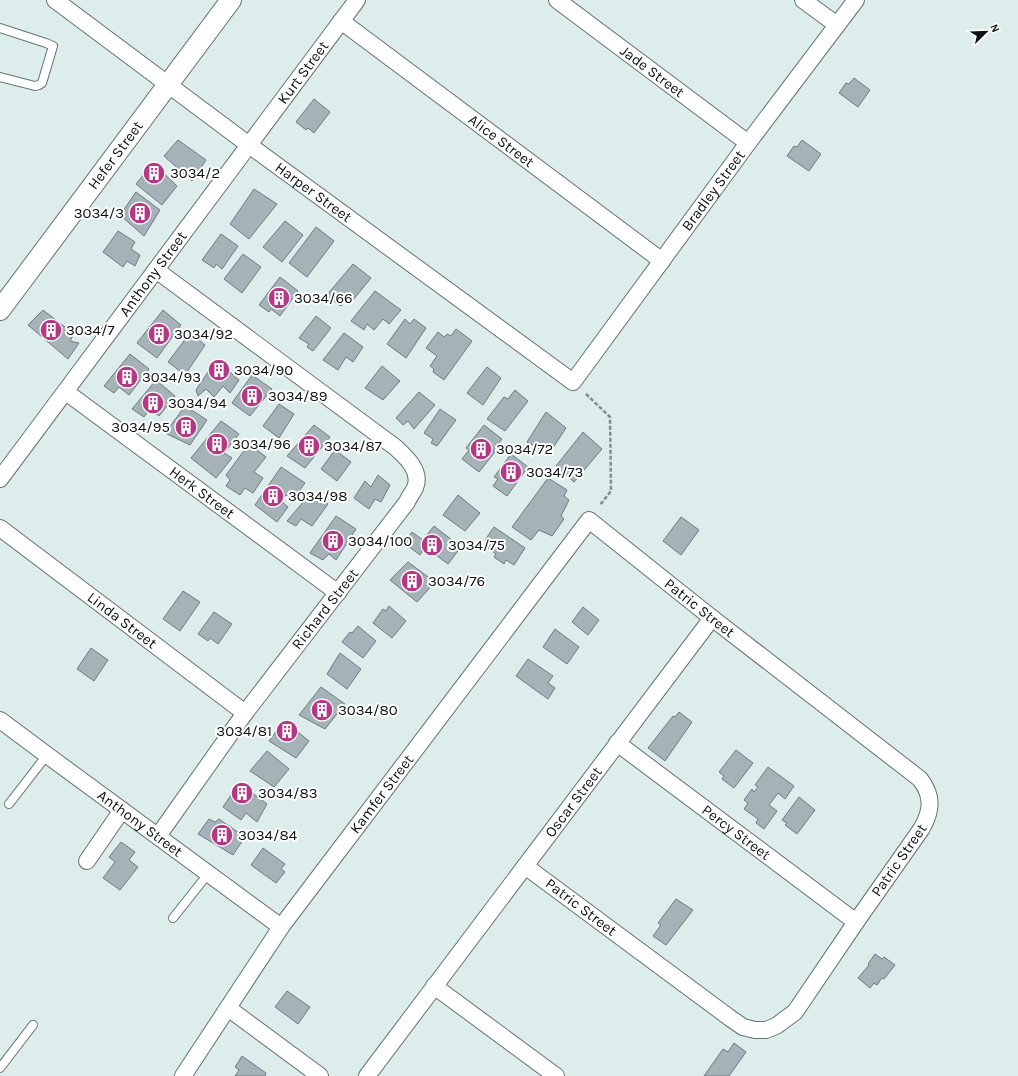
<svg xmlns="http://www.w3.org/2000/svg" width="1018" height="1076" viewBox="0 0 1018 1076" font-family="Karla,sans-serif">
  <rect width="100%" height="100%" fill="#dcedec"/>
  <g fill="#a5b3b9" stroke="#6e7b80">
    <polygon points="854,78 870,90 858,107 839,93 846,83 849,84"/>
    <polygon points="314,99 330,112 314,133 308,128 306,130 296,122"/>
    <polygon points="178,140 206,160 192,181 164,156"/>
    <polygon points="802,140 821,154 809,171 787,156 794,146 797,147"/>
    <polygon points="153,163 177,186 162,205 136,184"/>
    <polygon points="254,189 277,204 249,239 230,224"/>
    <polygon points="136,192 160,210 144,236 120,215"/>
    <polygon points="285,221 303,235 282,262 263,247"/>
    <polygon points="316,227 334,241 307,277 289,263"/>
    <polygon points="118,231 135,242 131,249 140,255 135,266 127,261 123,267 103,252"/>
    <polygon points="221,234 238,246 222,269 216,264 214,268 202,260"/>
    <polygon points="243,254 261,267 242,293 224,279"/>
    <polygon points="353,264 371,278 349,305 345,302 341,306 326,296"/>
    <polygon points="280,277 298,291 280,316 271,309 269,312 259,305"/>
    <polygon points="375,291 401,310 389,324 383,319 374,330 367,324 364,330 351,321"/>
    <polygon points="43,310 74,334 70,341 79,343 68,359 28,325"/>
    <polygon points="163,310 181,325 157,358 137,343"/>
    <polygon points="316,316 331,328 313,351 307,347 309,344 299,338"/>
    <polygon points="405,319 410,324 414,319 426,328 406,358 387,344"/>
    <polygon points="456,329 472,341 444,380 433,372 434,369 430,366 437,356 426,348 438,332 444,337 447,334 451,336"/>
    <polygon points="190,333 205,345 185,375 168,362"/>
    <polygon points="344,333 363,347 353,362 346,357 338,370 323,360"/>
    <polygon points="130,354 149,369 129,395 119,387 114,393 104,386"/>
    <polygon points="216,360 239,380 230,393 223,386 214,397 206,389 198,396 196,390"/>
    <polygon points="382,366 400,381 383,400 365,388"/>
    <polygon points="487,367 501,378 483,405 467,393"/>
    <polygon points="252,375 272,389 250,416 232,403"/>
    <polygon points="156,380 175,396 159,416 150,409 144,417 132,409"/>
    <polygon points="515,390 528,401 505,431 487,419 504,397 508,399"/>
    <polygon points="419,392 435,405 414,429 408,421 403,425 396,418"/>
    <polygon points="279,404 294,414 279,438 263,426"/>
    <polygon points="185,406 207,420 190,445 165,433"/>
    <polygon points="440,409 456,420 437,446 431,443 433,439 424,433"/>
    <polygon points="546,412 566,428 549,454 527,442"/>
    <polygon points="221,421 239,434 224,453 232,458 216,478 191,458"/>
    <polygon points="314,425 330,437 305,468 287,456"/>
    <polygon points="484,425 502,439 493,451 495,452 479,472 462,459 469,450 466,448"/>
    <polygon points="583,432 602,449 574,482 556,466"/>
    <polygon points="249,444 266,457 254,472 263,478 253,493 245,488 240,495 226,486 230,480 226,475"/>
    <polygon points="335,450 351,462 337,481 321,469"/>
    <polygon points="511,454 528,467 507,496 493,486 498,479 494,477"/>
    <polygon points="281,467 305,483 294,498 286,495 280,500 288,507 277,522 255,505"/>
    <polygon points="378,475 390,485 381,502 375,499 369,509 354,498 365,481 371,487"/>
    <polygon points="548,478 567,490 564,496 569,500 561,516 564,519 552,536 539,530 531,540 512,527"/>
    <polygon points="311,493 328,504 312,526 301,519 296,526 287,521"/>
    <polygon points="458,495 480,513 465,531 443,515"/>
    <polygon points="336,516 356,529 336,560 329,554 323,560 310,553"/>
    <polygon points="681,517 699,530 681,555 663,541"/>
    <polygon points="434,526 461,547 448,564 425,547 420,555 404,543 412,532 423,540"/>
    <polygon points="494,527 525,548 514,565 506,560 504,564 494,557 496,554 485,546 488,542 485,540"/>
    <polygon points="408,562 435,582 417,602 390,580"/>
    <polygon points="183,591 200,602 180,631 163,619"/>
    <polygon points="389,606 406,621 392,638 373,623 383,609 386,611"/>
    <polygon points="583,607 599,620 588,635 572,622"/>
    <polygon points="214,612 232,624 218,644 210,638 208,641 198,634"/>
    <polygon points="358,626 376,641 363,658 342,642 350,632 352,633"/>
    <polygon points="555,629 579,647 567,664 543,647"/>
    <polygon points="91,648 108,660 94,681 77,669"/>
    <polygon points="340,653 361,669 347,689 327,674"/>
    <polygon points="528,659 553,676 548,683 555,688 548,699 516,676"/>
    <polygon points="321,687 345,704 325,729 299,715"/>
    <polygon points="679,712 692,722 665,761 648,748 673,716 675,717"/>
    <polygon points="284,721 309,741 296,758 269,741"/>
    <polygon points="736,750 753,763 734,788 722,779 724,776 719,772"/>
    <polygon points="267,751 289,769 274,787 250,771"/>
    <polygon points="768,767 794,786 785,799 778,793 769,805 777,811 764,829 756,823 758,819 744,809 748,803 744,800 752,789 754,792 758,787 755,785"/>
    <polygon points="239,783 267,804 257,822 246,813 241,820 223,807"/>
    <polygon points="799,797 815,810 797,834 785,825 787,823 782,820"/>
    <polygon points="209,819 215,822 219,819 245,837 233,855 198,834"/>
    <polygon points="121,842 135,852 129,860 138,867 120,890 103,878 115,862 109,857"/>
    <polygon points="263,848 285,864 281,869 285,872 276,883 251,865"/>
    <polygon points="676,899 693,910 666,945 653,936 661,925 658,923"/>
    <polygon points="875,954 882,959 884,957 895,965 884,979 882,978 877,985 874,983 870,988 858,978 869,965 868,964"/>
    <polygon points="287,991 310,1007 298,1024 275,1007"/>
    <polygon points="734,1043 746,1052 729,1076 704,1076 723,1049 728,1052"/>
    <polygon points="242,1056 266,1073 265,1076 235,1076 239,1070 235,1067"/>
  </g>
  <g fill="none" stroke-linecap="round" stroke-linejoin="round">
    <g stroke="#637271" stroke-width="10">
      <g id="service">
        <polyline points="0,28 46,43 53,46 42,83 39,85 35,86 0,77"/>
        <polyline points="9,804 47,755"/>
        <polyline points="173,918 208,874"/>
        <polyline points="0,1068 33,1025"/>
      </g>
    </g>
    <g stroke="#637271" stroke-width="18">
      <g id="minor">
        <path id="s1" d="M55,0L249,145L573,382L748,143L856,0"/>
        <path id="s2" d="M557,0L748,143"/>
        <polyline points="803,0 837,25"/>
        <path id="s3" d="M341,21L662,261"/>
        <path d="M156,270L395,447C406,457 422,471 415,488C413,492 409,497 407,502L245,713L158,836"/>
        <path id="s4" d="M66,392L338,593"/>
        <path id="s5" d="M0,479L357,0"/>
        <path id="s6" d="M0,528L245,713"/>
        <path id="s7" d="M0,720L47,755L281,927"/>
        <path id="s8" d="M617,743L856,922"/>
        <polyline points="87,861 122,810"/>
        <polyline points="434,986 556,1076"/>
        <polyline points="228,1008 320,1076"/>
        <path id="s9" d="M183,1076L281,927L589,520L712,618L920,779C933,796 932,810 922,828L856,922L795,1012L776,1026L766,1030H755L743,1027L730,1018L525,866"/>
        <path id="s10" d="M367,1076L712,618"/>
      </g>
    </g>
    <g stroke="#637271" stroke-width="22">
      <g id="tertiary">
        <path id="s11" d="M0,310L231,0"/>
      </g>
    </g>
    <polyline stroke="#818d8c" stroke-width="2.5" stroke-dasharray="4 2" stroke-linecap="butt" points="586,394 610,417 611,491 600,505"/>
    <use href="#service" stroke="#fff" stroke-width="8"/>
    <use href="#minor" stroke="#fff" stroke-width="16"/>
    <use href="#tertiary" stroke="#fff" stroke-width="20"/>
  </g>
  <defs>
    <g id="building-disc" transform="scale(1.15)"><circle r="9.5" fill="#b53887" stroke="#fff"/><path d="M-4-6H4V6H1V3H-1V6H-4ZM-2.5-4.3h1.7v1.8h-1.7ZM.8-4.3h1.7v1.8H.8ZM-2.5-1h1.7V.8h-1.7ZM.8-1h1.7V.8H.8Z" fill="#fff"/></g>
  </defs>
  <g fill-rule="evenodd">
    <use href="#building-disc" x="154" y="173"/>
    <use href="#building-disc" x="140" y="213"/>
    <use href="#building-disc" x="279" y="298"/>
    <use href="#building-disc" x="51" y="330"/>
    <use href="#building-disc" x="159" y="334"/>
    <use href="#building-disc" x="219" y="370"/>
    <use href="#building-disc" x="127" y="377"/>
    <use href="#building-disc" x="252" y="396"/>
    <use href="#building-disc" x="153" y="403"/>
    <use href="#building-disc" x="186" y="427"/>
    <use href="#building-disc" x="217" y="444"/>
    <use href="#building-disc" x="309" y="446"/>
    <use href="#building-disc" x="481" y="449"/>
    <use href="#building-disc" x="511" y="472"/>
    <use href="#building-disc" x="273" y="496"/>
    <use href="#building-disc" x="333" y="541"/>
    <use href="#building-disc" x="432" y="545"/>
    <use href="#building-disc" x="412" y="581"/>
    <use href="#building-disc" x="322" y="710"/>
    <use href="#building-disc" x="287" y="731"/>
    <use href="#building-disc" x="242" y="793"/>
    <use href="#building-disc" x="222" y="835"/>
  </g>
  <g text-anchor="middle" dominant-baseline="central" stroke-width="4" stroke-linejoin="round" paint-order="stroke">
    <g font-size="15" fill="#0c1211" stroke="#fff">
      <text stroke="none"><textPath href="#s2" startOffset="119">Jade Street</textPath></text>
      <text stroke="none"><textPath href="#s5" startOffset="507">Kurt Street</textPath></text>
      <text stroke="none"><textPath href="#s3" startOffset="200">Alice Street</textPath></text>
      <text stroke="none"><textPath href="#s11" startOffset="193">Hefer Street</textPath></text>
      <text stroke="none"><textPath href="#s1" startOffset="881">Bradley Street</textPath></text>
      <text stroke="none"><textPath href="#s1" startOffset="322">Harper Street</textPath></text>
      <text stroke="none"><textPath href="#s5" startOffset="256">Anthony Street</textPath></text>
      <text stroke="none"><textPath href="#s4" startOffset="169">Herk Street</textPath></text>
      <text stroke="none"><textPath href="#s9" startOffset="830">Patric Street</textPath></text>
      <text transform="translate(325 609) rotate(-52)">Richard Street</text>
      <text stroke="none"><textPath href="#s6" startOffset="153">Linda Street</textPath></text>
      <text stroke="none"><textPath href="#s9" startOffset="345">Kamfer Street</textPath></text>
      <text stroke="none"><textPath href="#s10" startOffset="343">Oscar Street</textPath></text>
      <text stroke="none"><textPath href="#s7" startOffset="174">Anthony Street</textPath></text>
      <text stroke="none"><textPath href="#s8" startOffset="149">Percy Street</textPath></text>
      <text transform="translate(899 860) rotate(-55)">Patric Street</text>
      <text transform="translate(581 907) rotate(37)">Patric Street</text>
    </g>
    <g font-size="15" fill="#0c1211" stroke="#fff" text-anchor="start">
      <text x="170" y="173">3034/2</text>
      <text x="124" y="213" text-anchor="end">3034/3</text>
      <text x="294" y="298">3034/66</text>
      <text x="66" y="330">3034/7</text>
      <text x="174" y="334">3034/92</text>
      <text x="234" y="370">3034/90</text>
      <text x="142" y="377">3034/93</text>
      <text x="268" y="396">3034/89</text>
      <text x="168" y="403">3034/94</text>
      <text x="170" y="427" text-anchor="end">3034/95</text>
      <text x="232" y="444">3034/96</text>
      <text x="324" y="446">3034/87</text>
      <text x="496" y="449">3034/72</text>
      <text x="526" y="472">3034/73</text>
      <text x="288" y="496">3034/98</text>
      <text x="348" y="541">3034/100</text>
      <text x="448" y="545">3034/75</text>
      <text x="428" y="581">3034/76</text>
      <text x="338" y="710">3034/80</text>
      <text x="272" y="731" text-anchor="end">3034/81</text>
      <text x="258" y="793">3034/83</text>
      <text x="238" y="835">3034/84</text>
    </g>
  </g>
  <g transform="translate(986 32) rotate(67)" stroke="#ffffff" stroke-width="3" paint-order="stroke">
  <path d="M0-3L7 15L0 10L-7 15Z" fill="#0c1211"/>
  <text y="-6" font-size="11" font-weight="bold" text-anchor="middle" fill="#0c1211">N</text>
  </g>
</svg>
